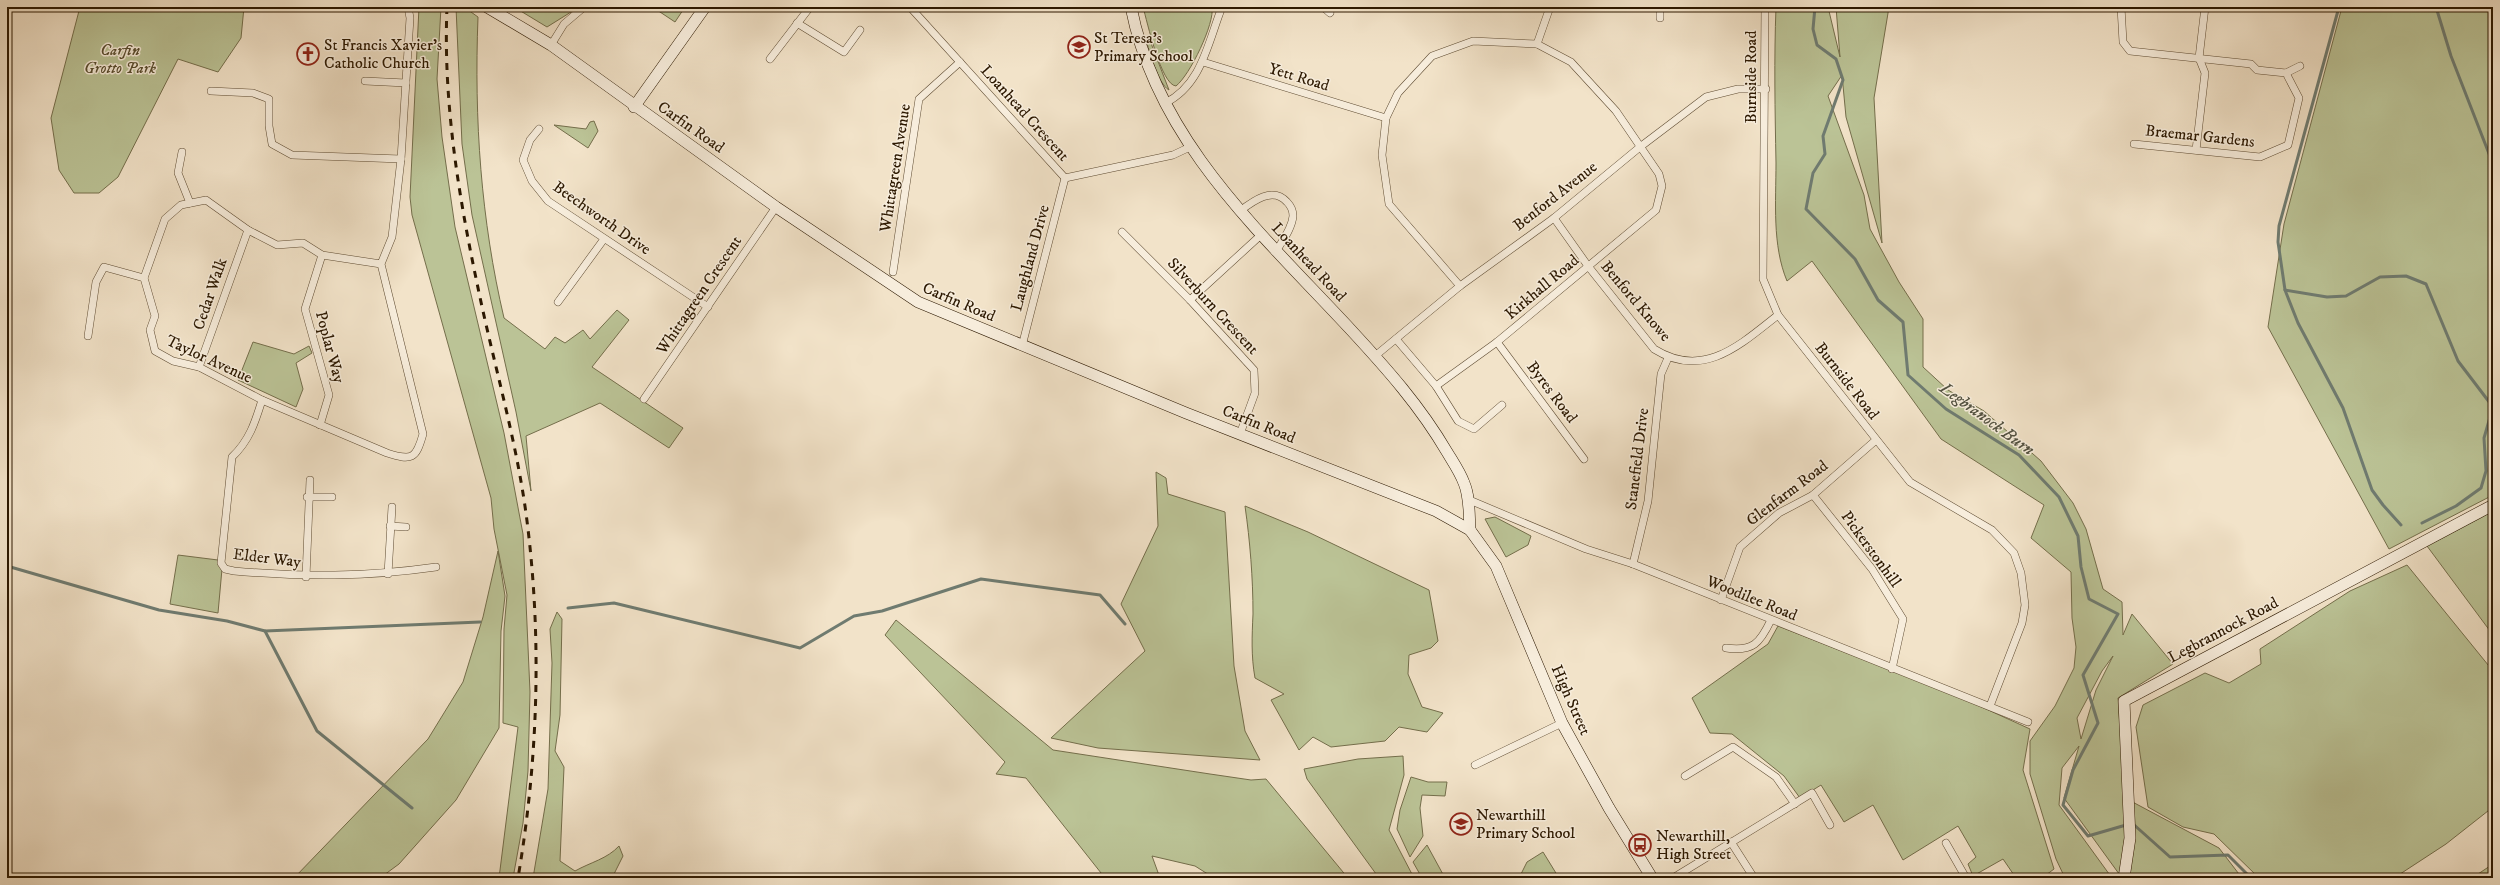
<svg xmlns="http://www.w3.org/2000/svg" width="2500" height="885" viewBox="0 0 2500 885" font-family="'IM FELL DW Pica',serif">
  <rect width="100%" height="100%" fill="#f2e3c9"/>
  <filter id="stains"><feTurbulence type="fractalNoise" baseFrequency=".005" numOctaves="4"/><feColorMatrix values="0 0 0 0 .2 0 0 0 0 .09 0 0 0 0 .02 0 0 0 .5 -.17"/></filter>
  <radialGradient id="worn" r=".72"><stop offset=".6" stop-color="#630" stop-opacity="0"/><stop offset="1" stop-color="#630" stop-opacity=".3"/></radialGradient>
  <g fill="#bbc396" stroke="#746e4b" fill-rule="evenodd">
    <polygon points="80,7 244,7 241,38 218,72 178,59 118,177 99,193 74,193 59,170 51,118"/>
    <polygon points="419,7 441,7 437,79 442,137 455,227 504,433 523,534 530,692 528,771 523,823 513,878 499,878 518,727 503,723 504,629 507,595 494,529 491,498 412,215 410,197"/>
    <path d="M456,7H464L478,17C474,120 481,220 504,318L545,349L555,337L565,343L583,330L590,339L617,310L629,320L592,367L683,428L669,448L600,403L526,436L531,491L516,412L472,215L462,144Z"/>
    <polygon points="514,7 565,7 571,12 547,27"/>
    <polygon points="659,7 685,7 675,22 657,10"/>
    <path d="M1143,7H1212C1215,23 1190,75 1176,86C1161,85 1147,21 1143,7Z"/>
    <path d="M1776,7H1828L1840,57L1836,7H1889L1874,98L1882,243L1846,117L1842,75L1828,96L1864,195L1870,229L1899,282L1923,319V367L1948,390L1984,411L2041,461L2073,503L2086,529L2103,589L2122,602L2123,635L2132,614L2173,664L2118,698L2125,798L2219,848L2242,878H2122L2064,798L2079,746L2062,768L2059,805L2112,878H2065L2056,859L2030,774V741L2055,706L2074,668L2076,647L2072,618L2071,572L2031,538L2044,505L1941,439L1812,261L1787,281C1772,245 1776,202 1776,163C1775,111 1774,59 1776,7ZM2113,656L2096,690L2081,739L2077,718L2102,671Z"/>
    <polygon points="2342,7 2493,7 2493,495 2389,549 2268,327 2284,224"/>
    <path d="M1149,38L1169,90C1158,84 1149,51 1146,39Z"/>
    <polygon points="594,121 598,131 588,148 554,125 586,129 590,122"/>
    <polygon points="253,342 294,354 309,346 312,353 296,363 303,389 296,407 238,380"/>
    <polygon points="1156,472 1166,478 1168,494 1225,512 1234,666 1245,731 1260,760 1098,748 1051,738 1145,651 1121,604 1158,526"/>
    <path d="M1245,506L1308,532L1429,590L1438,641L1431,648L1409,655L1408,674L1422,707L1443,713L1427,732L1399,727L1385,741L1331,747L1313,737L1299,750L1271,700L1284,694L1255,678C1251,656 1252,636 1253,614C1253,578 1250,541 1245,506Z"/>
    <polygon points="2493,511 2493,635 2427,546"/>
    <polygon points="1495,517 1531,536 1528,545 1506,557 1485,519"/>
    <polygon points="498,551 505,596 501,631 499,728 456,800 399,864 380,878 294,878 428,739 463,682 483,617"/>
    <polygon points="178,555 218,560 222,569 218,613 170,604"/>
    <polygon points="2407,565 2493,671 2493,807 2446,844 2394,878 2259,878 2214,834 2183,827 2148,807 2136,727 2143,705 2205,673 2229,683 2261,664 2260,649 2350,591"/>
    <path d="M557,612L562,619L560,715L555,751L564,767L560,861L575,871C591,862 607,859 619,846L623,856L612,878H533L548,789L552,663L550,629Z"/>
    <polygon points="896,620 1053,750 1210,774 1251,780 1266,779 1348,878 1214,878 1195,866 1152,856 1160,878 1105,878 1026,778 996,774 1005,762 885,635"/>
    <polygon points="1778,626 1962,698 2030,729 2023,770 2054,869 2042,878 2016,878 2003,859 1973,876 1968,864 1976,857 1958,826 1903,860 1873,805 1844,822 1821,785 1800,798 1784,776 1732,734 1710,733 1692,698 1768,644"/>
    <polygon points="1403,756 1404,775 1389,830 1414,878 1379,878 1307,779 1304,769 1358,759"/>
    <polygon points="1411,777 1428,782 1447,782 1445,796 1422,795 1420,808 1423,836 1410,857 1397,829 1400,810"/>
    <polygon points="1427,845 1445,878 1422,878 1413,862"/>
    <polygon points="1543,852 1559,878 1519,878 1527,862"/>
    <polygon points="2493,864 2493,878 2472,878"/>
  </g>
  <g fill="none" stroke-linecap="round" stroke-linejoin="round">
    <g stroke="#6f7b70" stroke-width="3">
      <polyline points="1815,7 1813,29 1817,45 1836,59 1843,80 1823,136 1825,154 1813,173 1806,209 1855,259 1878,300 1903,322 1908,375 1946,409 2019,455 2059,497 2078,536 2081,567 2089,599 2118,614 2083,675 2098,723 2073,770 2063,805 2088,836 2126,825"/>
      <polyline points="2339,7 2279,226 2278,242 2285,290 2327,297 2346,296 2380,277 2406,276 2426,284 2458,361 2493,407 2484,438 2486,471 2481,488 2456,506 2422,523"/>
      <polyline points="2436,7 2451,56 2493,164"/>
      <polyline points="2285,290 2298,323 2343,408 2372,490 2383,505 2401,525"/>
      <polyline points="7,566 159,610 227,621 265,631 480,622"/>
      <polyline points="568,608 614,603 800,648 854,616 882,611 981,579 1100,595 1125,624"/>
      <polyline points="265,631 317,731 412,808"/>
      <polyline points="2132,823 2170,857 2228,855 2251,878"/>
    </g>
    <g stroke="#5e4b32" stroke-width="8">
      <g id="street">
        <polyline points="910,7 1065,178 1173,155 1190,147"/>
        <polyline points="1323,7 1330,13"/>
        <polyline points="1660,7 1660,18"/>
        <polyline points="1765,7 1763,279 1778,315 1910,482 1992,530 2014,553 2021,573 2025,605 2022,623 1990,706"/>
        <polyline points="2121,7 2123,42 2130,51 2251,64 2257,70 2286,73 2299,98 2288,145 2260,157 2134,144"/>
        <polyline points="797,23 844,52 860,30"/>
        <polyline points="1537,44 1550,7"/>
        <polyline points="551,45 564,24 584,7"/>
        <polyline points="770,59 810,7"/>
        <polyline points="1203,62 1386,118"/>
        <polyline points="2286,73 2300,66"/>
        <polyline points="365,81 406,83"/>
        <polyline points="211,91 253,93 269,99 269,126 272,144 292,155 401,159"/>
        <path d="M1165,103C1202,85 1208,42 1222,7"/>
        <polyline points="539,129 530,140 523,160 532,181 548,201 708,307"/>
        <polyline points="2196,150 2205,73 2199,58 2205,7"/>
        <polyline points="182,152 178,173 190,203"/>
        <path d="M1240,211C1253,201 1273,186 1287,202C1291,206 1293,210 1293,216C1292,228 1283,240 1277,250"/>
        <path d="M1554,218L1588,266L1654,349C1703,380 1740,345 1778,315"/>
        <polyline points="1122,232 1190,300 1254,370 1255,393 1240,434"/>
        <path d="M381,264L322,255L303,243L277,245L248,230L206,200L181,205L165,219L144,278L155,316L150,330L155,351L173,361L199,367L262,400L387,453C412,461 416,459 423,434L381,264L392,237L401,159L410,18L408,7"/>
        <polyline points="893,272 919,99 960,62"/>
        <polyline points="1190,300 1262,234"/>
        <polyline points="558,302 604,239"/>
        <polyline points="88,336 96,282 104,267 144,278"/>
        <polyline points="1396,339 1436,386 1497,342 1656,210 1662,186 1659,174 1616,111 1571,62 1537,44 1473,41 1432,56 1398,93 1386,118 1382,155 1389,204 1460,286"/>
        <polyline points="1497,342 1584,459"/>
        <polyline points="1022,346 1065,178"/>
        <polyline points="1375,356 1460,286 1554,218 1640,147 1706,97 1738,89 1766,89"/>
        <polyline points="199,367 248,230"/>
        <polyline points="1436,386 1458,421 1474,429 1502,405"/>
        <polyline points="644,399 776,207"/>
        <path d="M262,400C255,423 249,441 232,457L221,563L225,569L234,571C304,577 366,577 436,567"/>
        <polyline points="320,425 329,395 305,309 322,255"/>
        <polyline points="1813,495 1872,569 1903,619 1892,669"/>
        <polyline points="307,497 332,497"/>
        <polyline points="1467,499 1586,549 1633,564 2028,722"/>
        <polyline points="390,526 406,527"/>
        <polyline points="1633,564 1648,501 1661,374 1668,358"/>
        <polyline points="388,574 392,507"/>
        <polyline points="306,577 310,480"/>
        <polyline points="1721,600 1740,547 1779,513 1813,495 1876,440"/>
        <path d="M1726,648C1753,652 1760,643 1771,620"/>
        <polyline points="1475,765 1562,723"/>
        <polyline points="1685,776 1733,747 1776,777 1795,804"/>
        <polyline points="1731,842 1754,878"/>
        <polyline points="1946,843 1966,878"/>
        <polyline points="1673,878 1812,793 1830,825"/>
      </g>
    </g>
    <g stroke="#2c1800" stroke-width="12">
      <g id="secondary">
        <polyline points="487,7 551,45 776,207 918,302 1186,413 1436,511 1470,530 1496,566 1562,723 1609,808 1652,878"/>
        <path d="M1131,7C1157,141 1262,234 1351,330C1387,369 1420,406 1447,452C1453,462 1460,472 1464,483C1470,497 1469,515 1470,530"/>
        <polyline points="634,107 705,7"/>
        <polyline points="2124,878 2130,838 2124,701 2493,505"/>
      </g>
    </g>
    <use href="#street" stroke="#f7eddc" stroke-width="7"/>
    <use href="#secondary" stroke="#f7eddc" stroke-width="11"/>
    <path stroke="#2c1800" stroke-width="3" stroke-dasharray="7 7" stroke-linecap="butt" d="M447,7C443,99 458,193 477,283C493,362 517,441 527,521C542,640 538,760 518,878"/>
  </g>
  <defs>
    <g id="school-ring" transform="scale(1.15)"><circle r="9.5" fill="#f7eddc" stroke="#8f2418" stroke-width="1.5"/><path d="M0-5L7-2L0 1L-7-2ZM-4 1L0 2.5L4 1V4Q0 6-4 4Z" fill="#8f2418"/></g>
    <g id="church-ring" transform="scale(1.15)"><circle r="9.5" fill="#f7eddc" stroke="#8f2418" stroke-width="1.5"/><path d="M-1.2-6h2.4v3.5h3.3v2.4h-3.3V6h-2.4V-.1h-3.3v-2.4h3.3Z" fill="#8f2418"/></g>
    <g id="bus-ring" transform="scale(1.15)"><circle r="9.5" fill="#f7eddc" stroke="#8f2418" stroke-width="1.5"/><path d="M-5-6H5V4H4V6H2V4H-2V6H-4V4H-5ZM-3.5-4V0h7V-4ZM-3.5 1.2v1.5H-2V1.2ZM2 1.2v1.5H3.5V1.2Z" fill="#8f2418"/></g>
  </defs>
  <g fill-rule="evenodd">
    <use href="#school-ring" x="1079" y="47"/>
    <use href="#church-ring" x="308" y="54"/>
    <use href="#school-ring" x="1461" y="824"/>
    <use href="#bus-ring" x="1640" y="845"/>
  </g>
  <g text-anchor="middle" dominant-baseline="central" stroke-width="3" stroke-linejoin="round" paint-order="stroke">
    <g font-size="16" fill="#2c1800" stroke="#f7eddc" text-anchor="start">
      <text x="1094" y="38">St Teresa's<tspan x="1094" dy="18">Primary School</tspan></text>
      <text x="324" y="45">St Francis Xavier's<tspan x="324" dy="18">Catholic Church</tspan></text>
      <text x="1476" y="815">Newarthill<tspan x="1476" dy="18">Primary School</tspan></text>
      <text x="1656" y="836">Newarthill,<tspan x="1656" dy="18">High Street</tspan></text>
    </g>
    <g font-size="16" font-style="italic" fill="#574b2d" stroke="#f7eddc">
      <text x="120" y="50">Carfin<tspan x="120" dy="18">Grotto Park</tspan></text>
    </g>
    <g font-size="16" fill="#2c1800" stroke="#f7eddc">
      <text transform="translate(1299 77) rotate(17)">Yett Road</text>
      <text transform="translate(1751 77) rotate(-90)">Burnside Road</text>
      <text transform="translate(1025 113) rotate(48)">Loanhead Crescent</text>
      <text transform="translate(691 127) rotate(35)">Carfin Road</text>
      <text transform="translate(2200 136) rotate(6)">Braemar Gardens</text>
      <text transform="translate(895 168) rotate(-81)">Whittagreen Avenue</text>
      <text transform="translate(1555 196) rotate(-38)">Benford Avenue</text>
      <text transform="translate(602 218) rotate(35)">Beechworth Drive</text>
      <text transform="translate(1030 258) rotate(-75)">Laughland Drive</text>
      <text transform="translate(1309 262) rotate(47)">Loanhead Road</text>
      <text transform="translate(1542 287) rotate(-40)">Kirkhall Road</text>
      <text transform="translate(210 294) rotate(-71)">Cedar Walk</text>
      <text transform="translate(699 295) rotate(-56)">Whittagreen Crescent</text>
      <text transform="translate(1636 301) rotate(50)">Benford Knowe</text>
      <text transform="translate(959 302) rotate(23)">Carfin Road</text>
      <text transform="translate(1213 306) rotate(47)">Silverburn Crescent</text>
      <text transform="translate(330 347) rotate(75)">Poplar Way</text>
      <text transform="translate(209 359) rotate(25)">Taylor Avenue</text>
      <text transform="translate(1847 381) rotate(52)">Burnside Road</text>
      <text transform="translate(1552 392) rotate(53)">Byres Road</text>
      <text transform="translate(1259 424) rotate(22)">Carfin Road</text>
      <text transform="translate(1637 459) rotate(-83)">Stanefield Drive</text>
      <text transform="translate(1787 493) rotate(-37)">Glenfarm Road</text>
      <text transform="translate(1871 549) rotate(54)">Pickerstonhill</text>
      <text transform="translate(267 558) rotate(7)">Elder Way</text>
      <text transform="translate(1752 598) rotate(22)">Woodilee Road</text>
      <text transform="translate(2223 630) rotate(-28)">Legbrannock Road</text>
      <text transform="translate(1571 700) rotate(66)">High Street</text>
    </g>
    <g font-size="17" font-style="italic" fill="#535241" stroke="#f7eddc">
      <text transform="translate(1987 419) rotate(36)">Legbranock Burn</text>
    </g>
  </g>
  <rect width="2500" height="885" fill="none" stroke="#f2e3c9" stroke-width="24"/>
  <rect x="8" y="8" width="2484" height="869" fill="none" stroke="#2c1800" stroke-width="2"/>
  <rect x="12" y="12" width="2476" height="861" fill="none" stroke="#2c1800"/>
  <rect width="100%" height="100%" filter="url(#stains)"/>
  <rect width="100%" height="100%" fill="url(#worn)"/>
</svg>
